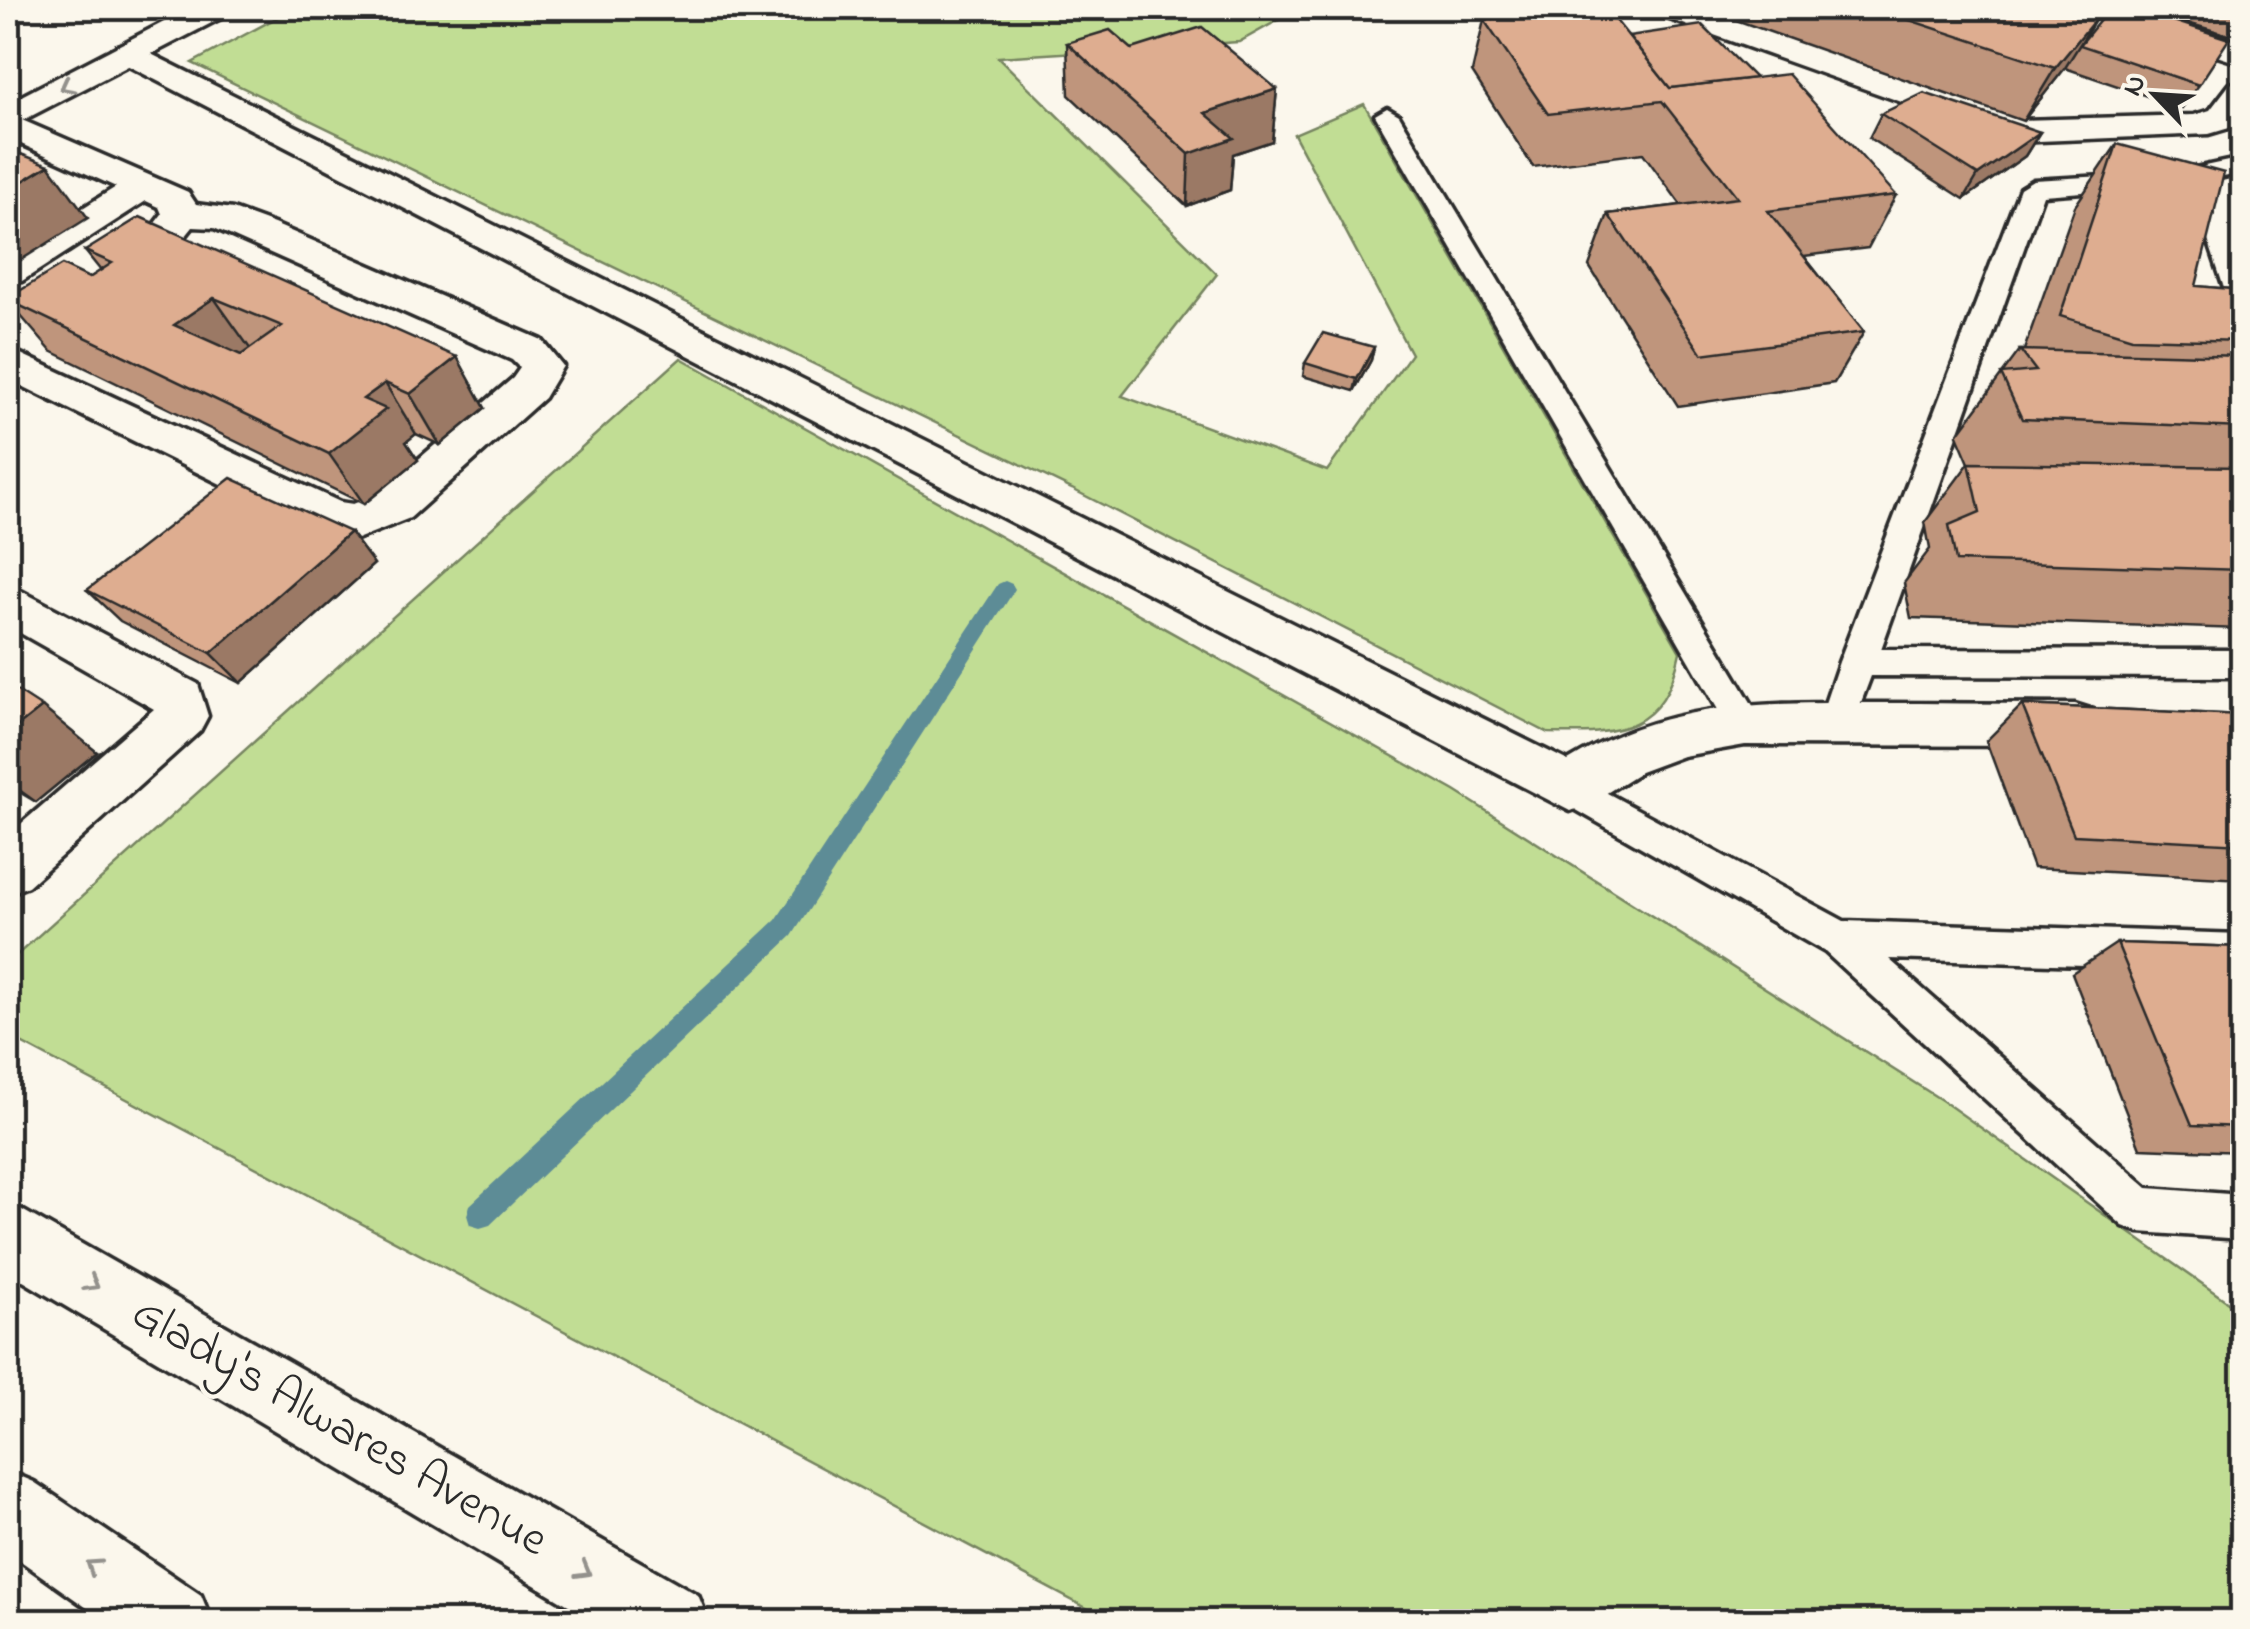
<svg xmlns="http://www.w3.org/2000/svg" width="2250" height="1629" viewBox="0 0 2250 1629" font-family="'Indie Flower',sans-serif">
  <rect width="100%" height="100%" fill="#fbf7ec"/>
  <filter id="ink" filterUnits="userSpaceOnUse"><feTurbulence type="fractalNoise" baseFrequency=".01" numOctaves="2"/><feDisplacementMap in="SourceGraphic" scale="20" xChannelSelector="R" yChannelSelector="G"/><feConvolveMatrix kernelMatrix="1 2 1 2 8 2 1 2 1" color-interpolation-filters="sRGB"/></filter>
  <g filter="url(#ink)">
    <g fill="#c1dd94" stroke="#768460" stroke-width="2.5">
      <path d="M295,8H1300L1239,42L998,57L1217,274L1122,396L1327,471L1411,354L1294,134L1364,104L1680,652C1664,732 1620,735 1548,733L1072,489L192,63Z"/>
      <polygon points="681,358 1455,791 1943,1101 2242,1312 2242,1621 1111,1621 8,1036 8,963"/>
    </g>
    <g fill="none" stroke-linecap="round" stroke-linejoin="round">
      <polygon fill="#5d8c96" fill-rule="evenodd" points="1005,581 1012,584 1015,589 1012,594 792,936 490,1225 480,1228 470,1225 467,1215 470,1205 776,920 998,584"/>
      <g stroke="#2b2b2b" stroke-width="7">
        <g id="service">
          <polygon points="1387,108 1399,115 1758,714 1763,724 1758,734 1745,738 1732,734 1375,115"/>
          <polygon points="2242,158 2242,173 2186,185 2242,353 2242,395 2232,392 2221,377 2159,180 2163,175"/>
          <polygon points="2140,174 2153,182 2149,187 2043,195 1881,649 2242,650 2242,677 1871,676 1849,734 1836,738 1823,734 1818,724 1839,662 2020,188 2033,180"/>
          <polygon points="1570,773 1844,921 2242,934 2242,970 1889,959 2148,1188 2242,1195 2242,1239 2139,1232 2123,1226 1825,952 1557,799 1551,788 1557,777"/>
        </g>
      </g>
      <g stroke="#2b2b2b" stroke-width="7">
        <g id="minor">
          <polygon points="1654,8 1700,8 2018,120 2194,115 2210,110 2230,84 2242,80 2242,116 2236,126 2209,134 2014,142 1658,15"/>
          <polygon points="2083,8 2131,8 2242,43 2242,64 2087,15"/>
          <path d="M129,43L1568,761C1668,700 1764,703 1877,703C1943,703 2009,704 2075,704L2094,710L2101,725L2094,740L2075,746L1745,745L1683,756L1640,772L1589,804L1570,811L117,60L112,53L117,46Z"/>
          <polygon points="8,114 188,192 196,204 233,209 274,224 542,340 563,366 544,398 410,518 357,539 314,530 8,379 8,348 340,502 353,504 378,494 513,378 520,368 512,360 214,228 193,227 176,248 148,248 142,240 162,214 159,207 146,201 22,281 8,284 8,255 116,187 8,138"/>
          <polygon points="8,584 198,684 208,716 200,731 28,886 8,894 8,835 154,709 8,626"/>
        </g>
      </g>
      <g stroke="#2b2b2b" stroke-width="7">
        <g id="secondary">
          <polygon points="191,8 231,8 227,15 8,128 8,103"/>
          <polygon points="8,1202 698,1595 709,1622 597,1622 8,1272"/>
          <polygon points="8,1471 34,1482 201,1595 212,1622 107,1622 8,1552"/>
        </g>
      </g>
      <use href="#service" fill="#fbf7ec" fill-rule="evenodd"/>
      <use href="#minor" fill="#fbf7ec" fill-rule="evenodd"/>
      <use href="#secondary" fill="#fbf7ec" fill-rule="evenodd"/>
    </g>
    <g fill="#bf957c" stroke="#2b2b2b" stroke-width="2.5">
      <polygon points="1702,8 2068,8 2097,17 2080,44 2199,85 2182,108 2065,68 2023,121"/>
      <polygon points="2136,8 2242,8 2242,19 2229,35"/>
      <polygon points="1484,20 1629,36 1755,78 1896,195 1868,248 1804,256 1864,332 1834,383 1678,406 1589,266 1608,214 1681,205 1643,153 1533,167 1472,72"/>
      <polygon points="1067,43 1132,49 1277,89 1272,141 1233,154 1230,190 1187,206 1069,95"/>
      <polygon points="1881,114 2040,132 2025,156 1964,199 1869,138"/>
      <polygon points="2117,144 2196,286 2242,290 2242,629 1911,618 1904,583 1930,549 1925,522 1969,463 1957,435 2020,350 2024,350 2075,206"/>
      <polygon points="85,251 457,357 485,408 440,445 416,434 406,442 418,460 364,504 51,351 8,301 8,298 89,278 101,271"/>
      <polygon points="1374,347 1371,360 1354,391 1303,376 1305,363"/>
      <polygon points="350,532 374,564 241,683 120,621 87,590"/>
      <polygon points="8,685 97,752 36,802 19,792 8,802"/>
      <polygon points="2022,705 2242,715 2242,879 2033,868 1986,741"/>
      <polygon points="2117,943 2242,947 2242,1152 2140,1148 2072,973"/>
    </g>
    <g fill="#9b7965" stroke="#2b2b2b" stroke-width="2.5">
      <polygon points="2097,17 2065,68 2023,121 2055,68"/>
      <polygon points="1277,89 1272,141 1233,154 1230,190 1187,206 1189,154 1205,113"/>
      <polygon points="2040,132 2025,156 1964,199 1978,175"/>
      <polygon points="49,165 88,218 8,268 8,190"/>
      <polygon points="214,298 251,350 213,377 174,325"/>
      <polygon points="1374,347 1371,360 1354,391 1357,379"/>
      <polygon points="457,357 485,408 440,445 410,394"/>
      <polygon points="385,383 416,434 406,442 418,460 364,504 329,454 363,399"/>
      <polygon points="350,532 374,564 241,683 211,653"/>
      <polygon points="42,707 97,752 36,802 8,782 8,734"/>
      <polygon points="8,784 19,792 8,802"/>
    </g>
    <g fill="#dead90" stroke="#2b2b2b" stroke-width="2.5" fill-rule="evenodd">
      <polygon points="1597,8 1606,8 1670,88 1788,74 1896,195 1768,211 1864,332 1702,354 1608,214 1738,198 1662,101 1548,114 1484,20"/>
      <polygon points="1873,8 2068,8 2097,17 2055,68"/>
      <polygon points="2110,8 2134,8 2229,39 2199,85 2080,45"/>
      <polygon points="1702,25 1755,78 1670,88 1629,36"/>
      <polygon points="1202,27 1277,89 1205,113 1234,138 1189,154 1067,43 1110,30 1132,49"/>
      <polygon points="1924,93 2040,132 1978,175 1881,114"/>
      <polygon points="2117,144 2224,173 2196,286 2242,290 2242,341 2132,338 2060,316"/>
      <polygon points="8,149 49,165 8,190"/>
      <path d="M140,217L457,357L410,394L385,383L363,399L386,409L329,454L8,300V298L62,265L89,278L112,263L85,251ZM214,298L282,326L241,355L174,325Z"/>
      <polygon points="1323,333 1374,347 1357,379 1305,363"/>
      <polygon points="2020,350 2242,356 2242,428 2022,419 2001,374 2036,371"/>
      <polygon points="1969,463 2242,467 2242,570 1956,561 1949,525 1980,512"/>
      <polygon points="231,478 350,532 211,653 87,590"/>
      <polygon points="8,685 42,707 8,734"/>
      <polygon points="2022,705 2242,715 2242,844 2074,835"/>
      <polygon points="2117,943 2242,947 2242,1127 2192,1125"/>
    </g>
    <defs><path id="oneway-chevron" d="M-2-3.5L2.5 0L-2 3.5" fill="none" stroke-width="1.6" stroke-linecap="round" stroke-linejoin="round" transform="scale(2.5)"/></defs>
    <g stroke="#93918c">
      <use href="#oneway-chevron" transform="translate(67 86) rotate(152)"/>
      <use href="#oneway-chevron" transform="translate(92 1284) rotate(30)"/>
      <use href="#oneway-chevron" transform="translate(93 1566) rotate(-146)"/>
      <use href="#oneway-chevron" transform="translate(584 1571) rotate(30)"/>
    </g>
  </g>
  <g text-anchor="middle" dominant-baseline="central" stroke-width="9" stroke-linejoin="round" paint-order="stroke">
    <g font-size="48" fill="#2b2b2b" stroke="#fbf7ec">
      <text transform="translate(339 1428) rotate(30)">Glady's Alwares Avenue</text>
    </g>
  </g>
  <rect width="2250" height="1629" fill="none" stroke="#fbf7ec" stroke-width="40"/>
  <rect x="20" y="20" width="2210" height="1589" fill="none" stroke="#2b2b2b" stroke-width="4" filter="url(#ink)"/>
  <g transform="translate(2155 95) rotate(295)" stroke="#fbf7ec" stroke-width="8" paint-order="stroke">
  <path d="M0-8L18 38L0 25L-18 38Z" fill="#2b2b2b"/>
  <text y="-15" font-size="28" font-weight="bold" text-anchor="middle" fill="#2b2b2b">N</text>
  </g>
</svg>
